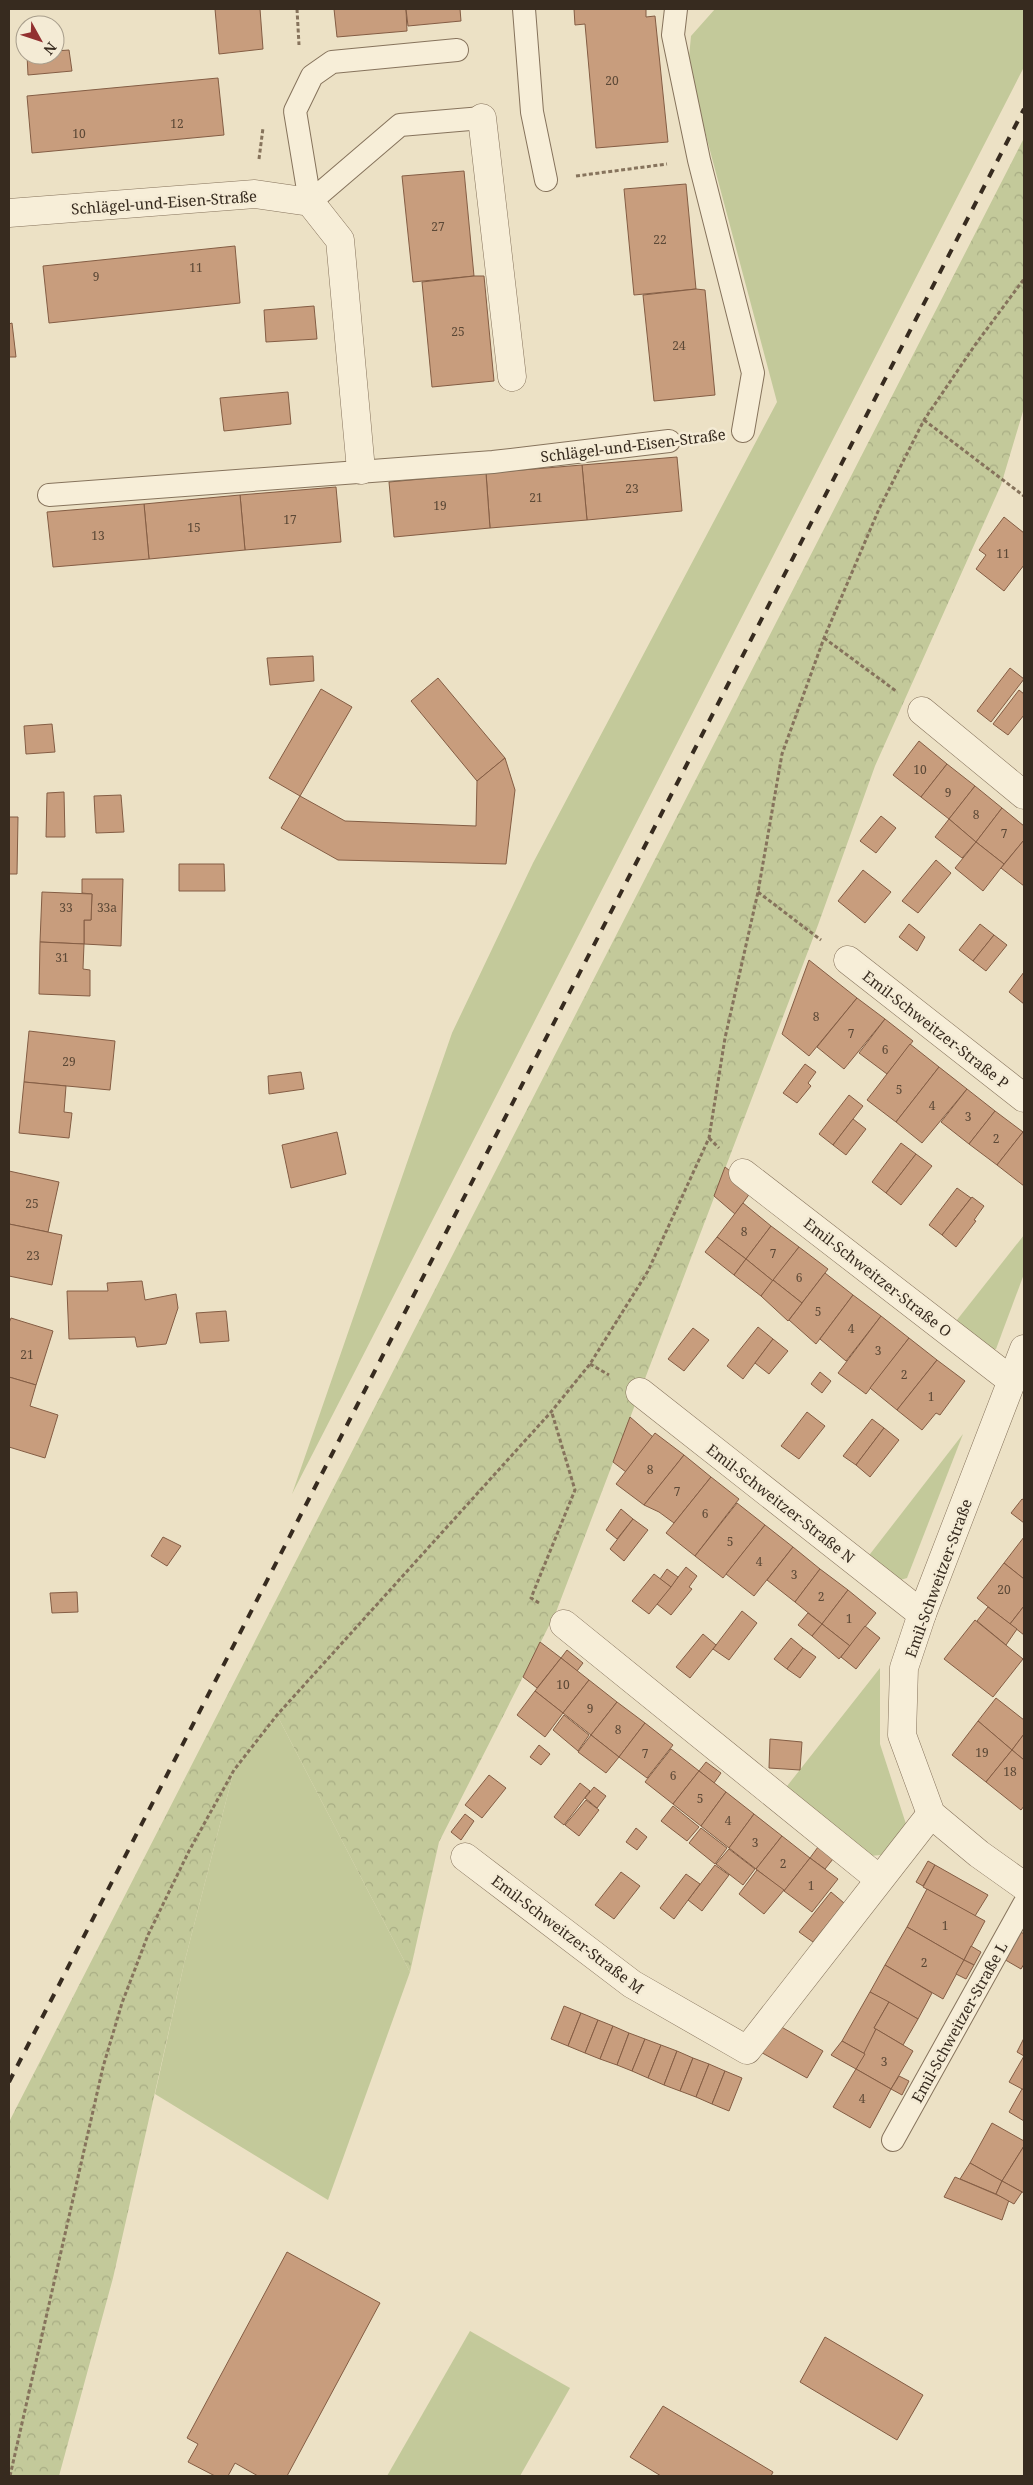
<svg xmlns="http://www.w3.org/2000/svg" width="1033" height="2485" viewBox="0 0 1033 2485" font-family="'Noto Serif',serif">
  <defs>
    <pattern id="park-crowns" width="20" height="18" patternUnits="userSpaceOnUse" patternTransform="scale(1.25)"><rect width="20" height="18" fill="#c3c99a"/><path d="M2 6a3 3 0 1 1 6 0M12 15a3 3 0 1 1 6 0" fill="none" stroke="#a8ad84"/></pattern>
  </defs>
  <rect width="100%" height="100%" fill="#ece1c5"/>
  <g fill="#c3c99a">
    <polygon points="715,9 1024,9 1024,67 292,1494 452,1033 533,863 777,402 688,68 691,36"/>
    <polygon points="1024,1235 1024,1274 996,1349 986,1350 953,1325"/>
    <polygon points="963,1434 907,1578 897,1581 867,1558"/>
    <polygon points="880,1668 880,1744 906,1824 881,1855 869,1856 784,1790"/>
    <polygon points="277,1715 410,1972 328,2200 155,2094 184,1964 234,1770"/>
    <polygon points="470,2331 570,2388 520,2476 387,2476"/>
  </g>
  <polygon fill="url(#park-crowns)" points="1024,138 1024,408 1001,485 875,766 818,925 556,1612 439,1842 410,1972 277,1715 234,1770 184,1964 113,2278 59,2476 9,2476 9,2122"/>
  <g fill="#c89d7d" stroke="#845d44">
    <polygon points="215,9 260,9 263,49 219,54"/>
    <polygon points="334,9 406,9 407,31 337,37"/>
    <polygon points="406,9 460,9 461,21 408,26"/>
    <polygon points="574,9 646,9 646,17 655,16 668,142 596,148 585,24 575,25"/>
    <polygon points="69,50 72,71 28,75 27,55 55,55 55,51"/>
    <polygon points="218,78 224,135 32,153 27,96"/>
    <polygon points="464,171 474,276 413,282 402,176"/>
    <polygon points="686,184 696,289 634,295 624,189"/>
    <polygon points="235,246 240,303 49,323 43,266"/>
    <polygon points="474,276 484,276 494,381 432,387 422,282"/>
    <polygon points="696,289 705,290 715,395 654,401 643,295"/>
    <polygon points="314,306 317,339 266,342 264,310"/>
    <polygon points="12,323 16,357 9,357 9,324"/>
    <polygon points="288,392 291,424 224,431 220,398"/>
    <polygon points="677,457 682,511 587,520 582,465"/>
    <polygon points="582,465 587,520 490,528 486,473"/>
    <polygon points="486,473 490,528 394,537 389,482"/>
    <polygon points="336,487 341,542 245,550 240,495"/>
    <polygon points="240,495 245,550 149,559 144,504"/>
    <polygon points="144,504 149,559 53,567 47,512"/>
    <polygon points="1004,517 1024,533 1024,565 1004,591 976,569 986,555 979,550"/>
    <polygon points="313,656 314,681 270,685 267,658"/>
    <polygon points="1010,668 1024,679 991,722 977,711"/>
    <polygon points="438,678 505,758 477,781 411,701"/>
    <polygon points="321,689 352,707 300,796 269,778"/>
    <polygon points="1019,690 1024,694 1024,715 1008,735 993,724"/>
    <polygon points="52,724 55,752 26,754 24,726"/>
    <polygon points="919,741 947,764 921,797 893,775"/>
    <polygon points="505,758 515,790 506,864 338,860 281,828 300,796 345,821 476,826 477,781"/>
    <polygon points="947,764 975,786 949,819 921,797"/>
    <polygon points="975,786 1002,808 976,842 949,819"/>
    <polygon points="64,792 65,837 46,837 47,793"/>
    <polygon points="121,795 124,832 96,833 94,796"/>
    <polygon points="1002,808 1024,826 1024,840 1004,864 976,842"/>
    <polygon points="881,816 896,828 876,853 860,841"/>
    <polygon points="9,817 18,817 17,874 9,874"/>
    <polygon points="949,819 976,842 962,858 935,837"/>
    <polygon points="1024,840 1024,886 1001,868"/>
    <polygon points="976,842 1004,864 983,891 955,868"/>
    <polygon points="936,860 951,873 918,913 902,901"/>
    <polygon points="179,864 224,864 225,891 179,891"/>
    <polygon points="863,870 891,892 865,923 838,901"/>
    <polygon points="82,879 123,879 121,946 84,944 84,920 91,920 92,894 82,893"/>
    <polygon points="42,892 92,894 91,920 84,920 84,944 40,942"/>
    <polygon points="909,924 925,937 917,951 899,937"/>
    <polygon points="980,924 994,935 973,961 959,950"/>
    <polygon points="994,935 1007,945 986,971 973,961"/>
    <polygon points="40,942 84,944 83,969 90,970 90,996 39,994"/>
    <polygon points="809,960 857,998 809,1056 782,1034"/>
    <polygon points="1024,972 1024,1004 1009,992"/>
    <polygon points="857,998 885,1019 844,1069 817,1047"/>
    <polygon points="885,1019 913,1041 887,1074 859,1053"/>
    <polygon points="29,1031 115,1041 110,1090 24,1082"/>
    <polygon points="910,1044 939,1067 896,1122 867,1100"/>
    <polygon points="805,1064 816,1072 808,1083 811,1086 797,1103 783,1093"/>
    <polygon points="939,1067 967,1089 922,1143 896,1122"/>
    <polygon points="301,1072 304,1089 269,1094 268,1076"/>
    <polygon points="24,1082 66,1086 64,1112 72,1113 69,1138 19,1133"/>
    <polygon points="967,1089 995,1111 969,1144 941,1122"/>
    <polygon points="849,1095 863,1106 833,1145 819,1134"/>
    <polygon points="995,1111 1023,1132 997,1165 969,1144"/>
    <polygon points="853,1119 866,1129 846,1155 833,1145"/>
    <polygon points="337,1132 346,1174 291,1188 282,1145"/>
    <polygon points="1023,1132 1024,1133 1024,1186 997,1165"/>
    <polygon points="901,1143 916,1154 886,1193 872,1182"/>
    <polygon points="916,1154 932,1166 901,1205 886,1193"/>
    <polygon points="725,1167 753,1189 735,1214 714,1196"/>
    <polygon points="9,1171 59,1182 48,1232 9,1224"/>
    <polygon points="957,1188 971,1198 942,1235 929,1225"/>
    <polygon points="972,1197 984,1206 974,1220 976,1221 956,1247 942,1235"/>
    <polygon points="743,1203 771,1226 746,1259 717,1237"/>
    <polygon points="9,1224 62,1235 52,1285 9,1276"/>
    <polygon points="771,1226 799,1247 773,1281 746,1259"/>
    <polygon points="717,1237 746,1259 734,1275 705,1252"/>
    <polygon points="799,1247 828,1269 802,1303 773,1280"/>
    <polygon points="746,1259 773,1281 761,1296 734,1275"/>
    <polygon points="825,1273 853,1295 816,1344 789,1320"/>
    <polygon points="773,1280 802,1303 788,1321 761,1296"/>
    <polygon points="142,1281 145,1300 176,1294 178,1308 166,1344 137,1347 135,1337 69,1339 67,1291 108,1291 107,1283"/>
    <polygon points="853,1295 881,1316 846,1361 820,1339"/>
    <polygon points="226,1311 229,1341 200,1343 196,1313"/>
    <polygon points="881,1316 909,1338 866,1394 838,1373"/>
    <polygon points="11,1318 53,1331 36,1385 9,1377 9,1323"/>
    <polygon points="758,1327 773,1339 743,1379 727,1366"/>
    <polygon points="693,1328 709,1340 684,1371 668,1359"/>
    <polygon points="909,1338 937,1360 897,1410 870,1388"/>
    <polygon points="773,1339 788,1351 769,1374 755,1363"/>
    <polygon points="937,1360 965,1381 940,1415 936,1413 922,1430 897,1410"/>
    <polygon points="820,1372 831,1381 822,1393 811,1384"/>
    <polygon points="9,1377 36,1385 30,1406 58,1415 45,1458 9,1447"/>
    <polygon points="807,1412 825,1426 799,1459 781,1446"/>
    <polygon points="630,1417 653,1437 626,1472 613,1462"/>
    <polygon points="872,1419 884,1428 856,1465 843,1456"/>
    <polygon points="884,1428 899,1440 870,1477 856,1465"/>
    <polygon points="655,1433 684,1455 644,1505 616,1484"/>
    <polygon points="684,1455 711,1477 674,1523 659,1512 644,1505"/>
    <polygon points="711,1477 739,1499 695,1556 666,1533"/>
    <polygon points="1022,1499 1024,1500 1024,1523 1011,1513"/>
    <polygon points="737,1503 765,1525 723,1578 695,1556"/>
    <polygon points="621,1509 633,1519 617,1539 606,1530"/>
    <polygon points="633,1519 648,1530 624,1561 610,1549"/>
    <polygon points="765,1525 793,1547 754,1596 726,1574"/>
    <polygon points="163,1537 181,1546 167,1566 151,1556"/>
    <polygon points="1024,1537 1024,1579 1004,1563"/>
    <polygon points="793,1547 820,1569 795,1602 767,1580"/>
    <polygon points="1004,1563 1024,1579 1024,1606 1010,1624 977,1598"/>
    <polygon points="686,1567 697,1576 689,1587 692,1589 671,1615 657,1604"/>
    <polygon points="667,1569 678,1577 671,1587 660,1579"/>
    <polygon points="820,1569 848,1590 822,1624 795,1602"/>
    <polygon points="654,1574 671,1587 649,1614 632,1601"/>
    <polygon points="848,1590 876,1613 850,1646 822,1624"/>
    <polygon points="77,1592 78,1612 52,1613 50,1593"/>
    <polygon points="1024,1606 1024,1635 1010,1624"/>
    <polygon points="988,1607 1017,1629 1006,1645 977,1621"/>
    <polygon points="742,1611 757,1623 729,1660 713,1649"/>
    <polygon points="808,1613 822,1624 812,1636 798,1625"/>
    <polygon points="975,1620 1023,1659 993,1697 944,1659"/>
    <polygon points="822,1624 850,1646 839,1659 812,1636"/>
    <polygon points="865,1626 880,1638 856,1669 841,1657"/>
    <polygon points="703,1634 716,1645 690,1678 676,1667"/>
    <polygon points="791,1638 803,1648 787,1669 774,1659"/>
    <polygon points="540,1642 561,1658 537,1688 523,1677"/>
    <polygon points="803,1648 816,1657 800,1678 787,1669"/>
    <polygon points="567,1650 583,1663 577,1671 561,1658"/>
    <polygon points="561,1658 589,1680 563,1713 535,1691"/>
    <polygon points="589,1680 617,1702 591,1735 563,1713"/>
    <polygon points="535,1691 563,1713 545,1737 517,1715"/>
    <polygon points="996,1698 1024,1720 1024,1734 1012,1750 978,1721"/>
    <polygon points="617,1702 645,1723 619,1757 591,1735"/>
    <polygon points="564,1715 589,1735 578,1751 553,1730"/>
    <polygon points="978,1721 1012,1750 986,1782 952,1755"/>
    <polygon points="645,1723 673,1745 647,1778 619,1757"/>
    <polygon points="1024,1734 1024,1760 1012,1750"/>
    <polygon points="591,1735 619,1757 606,1773 578,1752"/>
    <polygon points="770,1739 802,1742 800,1770 769,1768"/>
    <polygon points="539,1745 550,1754 541,1765 530,1757"/>
    <polygon points="671,1749 699,1771 673,1804 645,1782"/>
    <polygon points="1012,1750 1024,1760 1024,1806 1021,1810 986,1782"/>
    <polygon points="706,1762 721,1773 714,1783 699,1771"/>
    <polygon points="699,1771 726,1792 701,1826 673,1804"/>
    <polygon points="489,1775 506,1788 482,1818 465,1805"/>
    <polygon points="580,1783 590,1791 564,1825 554,1817"/>
    <polygon points="594,1787 606,1796 597,1808 585,1798"/>
    <polygon points="726,1792 754,1814 729,1848 701,1826"/>
    <polygon points="586,1800 599,1810 579,1836 565,1825"/>
    <polygon points="673,1806 699,1827 687,1841 661,1821"/>
    <polygon points="465,1814 474,1821 461,1840 451,1832"/>
    <polygon points="754,1814 782,1836 756,1869 729,1848"/>
    <polygon points="636,1828 647,1837 637,1850 626,1842"/>
    <polygon points="701,1828 727,1848 715,1864 689,1843"/>
    <polygon points="782,1836 810,1858 784,1891 756,1869"/>
    <polygon points="818,1847 833,1859 825,1869 810,1858"/>
    <polygon points="729,1849 755,1869 743,1885 716,1864"/>
    <polygon points="810,1858 838,1879 812,1912 784,1891"/>
    <polygon points="928,1861 935,1865 923,1886 916,1882"/>
    <polygon points="715,1865 729,1875 702,1911 688,1900"/>
    <polygon points="935,1865 988,1895 975,1916 923,1887"/>
    <polygon points="757,1870 784,1890 764,1914 739,1894"/>
    <polygon points="621,1872 640,1886 614,1919 595,1905"/>
    <polygon points="686,1874 700,1884 674,1919 660,1908"/>
    <polygon points="927,1889 985,1921 964,1960 907,1927"/>
    <polygon points="831,1892 844,1903 813,1942 799,1932"/>
    <polygon points="907,1927 964,1960 943,1999 885,1965"/>
    <polygon points="1018,1930 1024,1934 1024,1964 1021,1969 1002,1958"/>
    <polygon points="971,1946 981,1952 974,1965 964,1960"/>
    <polygon points="964,1960 974,1965 966,1979 956,1974"/>
    <polygon points="885,1965 932,1993 918,2019 870,1992"/>
    <polygon points="870,1992 889,2002 874,2028 876,2029 865,2054 842,2041"/>
    <polygon points="889,2002 918,2019 903,2045 874,2028"/>
    <polygon points="564,2006 581,2013 568,2046 551,2039"/>
    <polygon points="581,2013 598,2020 585,2053 568,2046"/>
    <polygon points="598,2020 613,2026 600,2059 585,2053"/>
    <polygon points="778,2025 823,2051 807,2078 757,2050"/>
    <polygon points="613,2026 629,2033 617,2065 600,2059"/>
    <polygon points="876,2029 913,2051 891,2089 856,2069"/>
    <polygon points="629,2033 645,2039 632,2071 617,2065"/>
    <polygon points="1024,2038 1024,2056 1017,2052"/>
    <polygon points="645,2039 661,2045 648,2078 632,2071"/>
    <polygon points="842,2041 865,2054 856,2069 831,2055"/>
    <polygon points="661,2045 677,2051 664,2085 648,2078"/>
    <polygon points="677,2051 693,2058 680,2091 664,2085"/>
    <polygon points="1024,2056 1024,2090 1009,2082"/>
    <polygon points="693,2058 709,2064 696,2097 680,2091"/>
    <polygon points="709,2064 725,2071 712,2104 696,2097"/>
    <polygon points="856,2069 891,2089 870,2128 833,2107"/>
    <polygon points="725,2071 742,2078 729,2111 712,2104"/>
    <polygon points="899,2076 909,2081 902,2095 891,2089"/>
    <polygon points="1022,2089 1024,2090 1024,2121 1009,2112"/>
    <polygon points="992,2123 1024,2141 1024,2146 1002,2181 970,2163"/>
    <polygon points="1024,2146 1024,2193 1002,2181"/>
    <polygon points="970,2163 1002,2181 996,2194 960,2179"/>
    <polygon points="955,2177 1009,2200 1002,2220 944,2197"/>
    <polygon points="1002,2181 1022,2192 1014,2204 996,2194"/>
    <polygon points="287,2252 380,2303 287,2476 258,2476 235,2463 228,2476 215,2476 188,2462 198,2444 187,2438"/>
    <polygon points="825,2337 923,2395 897,2440 800,2382"/>
    <polygon points="663,2406 773,2472 771,2476 661,2476 630,2457"/>
  </g>
  <g fill="none" stroke-linecap="round" stroke-linejoin="round">
    <g stroke="#86735c" stroke-width="24">
      <g id="lane">
        <polyline points="524,9 532,112 546,180"/>
        <polyline points="676,9 673,35 699,160 753,373 743,431"/>
        <polyline points="457,50 332,62 312,76 295,111 310,202 400,125 482,118"/>
        <polyline points="49,495 493,462 669,441"/>
        <polyline points="893,2140 1024,1904"/>
      </g>
    </g>
    <g stroke="#86735c" stroke-width="29">
      <g id="street">
        <polyline points="482,118 512,377"/>
        <polyline points="9,213 255,194 310,202 340,240 361,470"/>
        <polyline points="922,711 1024,795"/>
        <polyline points="848,960 1024,1098"/>
        <polyline points="743,1173 1012,1381"/>
        <polyline points="1024,1349 922,1614 904,1668 902,1735 931,1814 979,1854 1024,1886"/>
        <polyline points="640,1392 922,1614"/>
        <polyline points="564,1624 879,1879"/>
        <polyline points="465,1857 632,1984 747,2050 931,1814"/>
      </g>
    </g>
    <g stroke="#86735c" stroke-width="3" stroke-dasharray="4 2.5" stroke-linecap="butt">
      <polyline points="297,9 299,45"/>
      <polyline points="259,159 263,128"/>
      <polyline points="576,176 667,164"/>
      <polyline points="924,420 1024,496"/>
      <polyline points="824,638 896,691"/>
      <polyline points="758,892 821,940"/>
      <polyline points="709,1138 719,1148"/>
      <polyline points="590,1364 609,1375"/>
      <polyline points="539,1603 531,1598 575,1490 552,1413"/>
      <polyline points="10,2476 103,2067 122,2003 148,1935 189,1851 234,1770 277,1715 551,1412 590,1364 648,1271 709,1138 725,1038 758,892 782,754 824,638 879,509 924,420 975,345 1024,279"/>
    </g>
    <use href="#lane" stroke="#f7eed8" stroke-width="22"/>
    <use href="#street" stroke="#f7eed8" stroke-width="28"/>
    <polyline stroke="#372b1f" stroke-width="4" stroke-dasharray="9 9" stroke-linecap="butt" points="9,2082 1024,109"/>
  </g>
  <g text-anchor="middle" dominant-baseline="central" stroke-width="5" stroke-linejoin="round" paint-order="stroke">
    <g font-size="12" fill="#5b4836">
      <text x="612" y="80">20</text>
      <text x="177" y="123">12</text>
      <text x="79" y="133">10</text>
      <text x="438" y="226">27</text>
      <text x="660" y="239">22</text>
      <text x="196" y="267">11</text>
      <text x="96" y="276">9</text>
      <text x="458" y="331">25</text>
      <text x="679" y="345">24</text>
      <text x="632" y="488">23</text>
      <text x="536" y="497">21</text>
      <text x="440" y="505">19</text>
      <text x="290" y="519">17</text>
      <text x="194" y="527">15</text>
      <text x="98" y="535">13</text>
      <text x="1003" y="553">11</text>
      <text x="920" y="769">10</text>
      <text x="948" y="792">9</text>
      <text x="976" y="814">8</text>
      <text x="1004" y="833">7</text>
      <text x="66" y="907">33</text>
      <text x="107" y="907">33a</text>
      <text x="62" y="957">31</text>
      <text x="816" y="1016">8</text>
      <text x="851" y="1033">7</text>
      <text x="885" y="1049">6</text>
      <text x="69" y="1061">29</text>
      <text x="899" y="1089">5</text>
      <text x="932" y="1105">4</text>
      <text x="968" y="1116">3</text>
      <text x="996" y="1138">2</text>
      <text x="32" y="1203">25</text>
      <text x="744" y="1231">8</text>
      <text x="773" y="1253">7</text>
      <text x="33" y="1255">23</text>
      <text x="799" y="1277">6</text>
      <text x="818" y="1311">5</text>
      <text x="851" y="1328">4</text>
      <text x="878" y="1350">3</text>
      <text x="27" y="1354">21</text>
      <text x="904" y="1374">2</text>
      <text x="931" y="1396">1</text>
      <text x="650" y="1469">8</text>
      <text x="677" y="1491">7</text>
      <text x="705" y="1513">6</text>
      <text x="730" y="1541">5</text>
      <text x="759" y="1561">4</text>
      <text x="794" y="1574">3</text>
      <text x="1004" y="1589">20</text>
      <text x="821" y="1596">2</text>
      <text x="849" y="1618">1</text>
      <text x="563" y="1684">10</text>
      <text x="590" y="1708">9</text>
      <text x="618" y="1729">8</text>
      <text x="982" y="1752">19</text>
      <text x="645" y="1753">7</text>
      <text x="1010" y="1771">18</text>
      <text x="673" y="1775">6</text>
      <text x="700" y="1798">5</text>
      <text x="728" y="1820">4</text>
      <text x="755" y="1842">3</text>
      <text x="783" y="1863">2</text>
      <text x="811" y="1885">1</text>
      <text x="945" y="1925">1</text>
      <text x="924" y="1962">2</text>
      <text x="884" y="2061">3</text>
      <text x="862" y="2098">4</text>
    </g>
    <g font-size="15" fill="#372b1f" stroke="#f4ebd5">
      <text transform="translate(164 202) rotate(-4)">Schlägel-und-Eisen-Straße</text>
      <text transform="translate(633 445) rotate(-7)">Schlägel-und-Eisen-Straße</text>
      <text transform="translate(936 1029) rotate(38)">Emil-Schweitzer-Straße P</text>
      <text transform="translate(878 1277) rotate(38)">Emil-Schweitzer-Straße O</text>
      <text transform="translate(781 1503) rotate(38)">Emil-Schweitzer-Straße N</text>
      <text transform="translate(938 1578) rotate(-70)">Emil-Schweitzer-Straße</text>
      <text transform="translate(568 1934) rotate(37)">Emil-Schweitzer-Straße M</text>
      <text transform="translate(959 2022) rotate(-61)">Emil-Schweitzer-Straße L</text>
    </g>
  </g>
  <rect width="1033" height="2485" fill="none" stroke="#372b1f" stroke-width="20"/>
  <g transform="translate(40 40) rotate(130)"><circle r="24" fill="#f4ebd5" stroke="#a89e8c"/>
  <path d="M0-4L9 19L0 12L-9 19Z" fill="#923030"/>
  <text y="-8" font-size="14" font-weight="bold" text-anchor="middle" fill="#372b1f">N</text>
  </g>
</svg>
